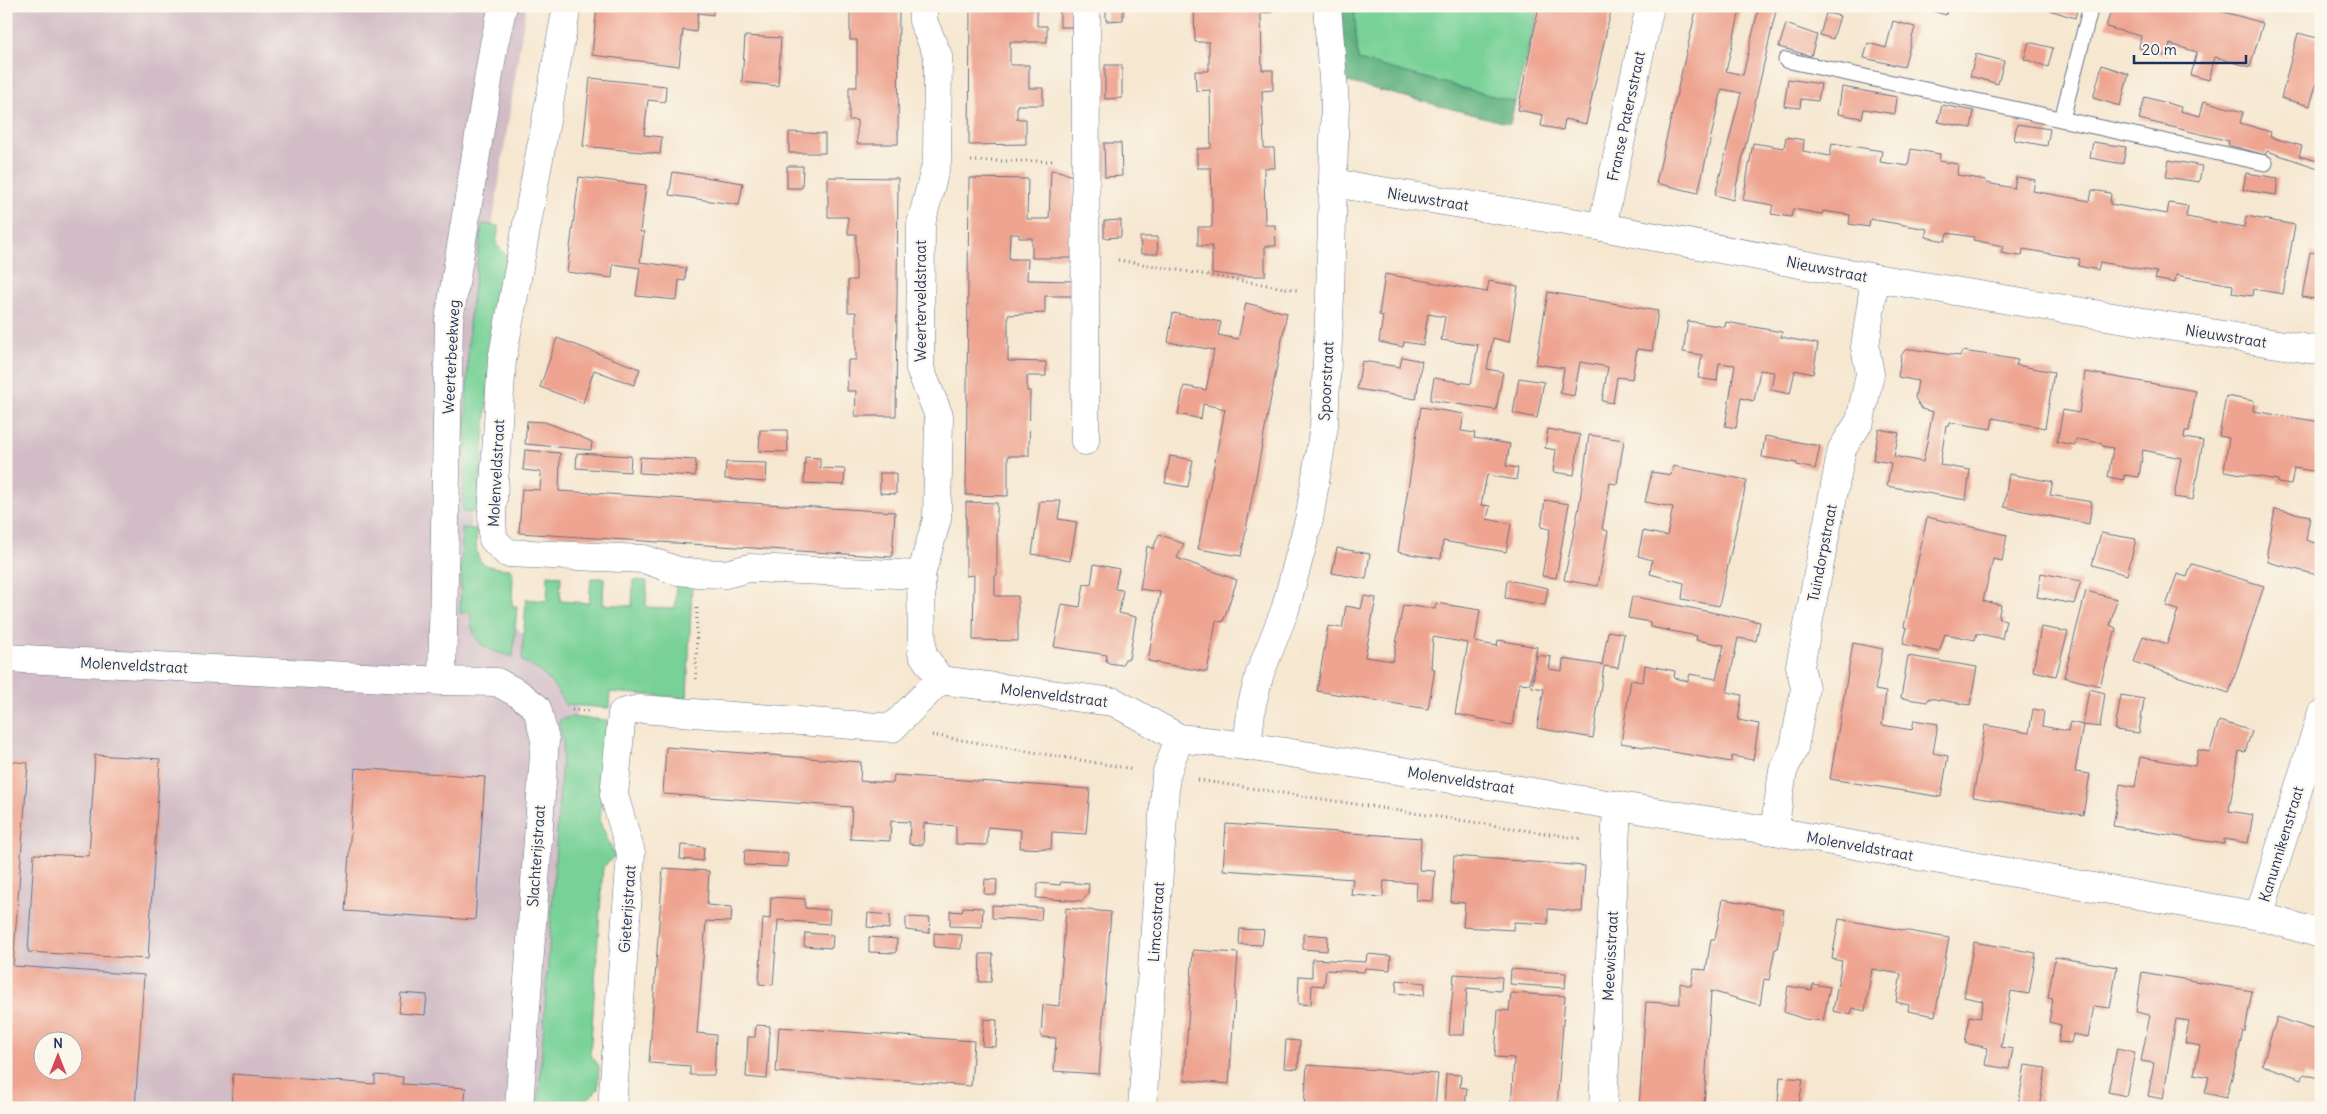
<svg xmlns="http://www.w3.org/2000/svg" width="2327" height="1114" viewBox="0 0 2327 1114" font-family="Delius,sans-serif">
  <rect width="100%" height="100%" fill="#fbf7ec"/>
  <filter id="ink" filterUnits="userSpaceOnUse"><feTurbulence type="fractalNoise" baseFrequency=".02" numOctaves="2"/><feDisplacementMap in="SourceGraphic" scale="10" xChannelSelector="R" yChannelSelector="G"/><feConvolveMatrix kernelMatrix="1 2 1 2 8 2 1 2 1" color-interpolation-filters="sRGB"/></filter>
  <filter id="wash" filterUnits="userSpaceOnUse"><feTurbulence type="fractalNoise" baseFrequency=".0096" numOctaves="4" result="noise"/><feDisplacementMap in="SourceGraphic" scale="20" xChannelSelector="R" yChannelSelector="G"/><feGaussianBlur stdDeviation="1.12" result="paint"/><feColorMatrix in="noise" values="0 0 0 0 0 0 0 0 0 0 0 0 0 0 0 0 0 1.4 0 .05"/><feComposite in="paint" operator="in"/></filter>
  <g filter="url(#wash)">
    <rect width="100%" height="100%" fill="#f6e7d0"/>
    <path fill="#d2bdc6" fill-rule="evenodd" d="M6,6H526L480,306L468,581L578,686L551,1108H6ZM42,1042H72V1072H42Z"/>
    <g fill="#78d197" stroke="#4a807a">
      <polygon points="1354,6 1539,6 1515,102 1358,60"/>
      <polygon points="482,224 499,226 496,244 509,259 490,366 478,513 463,512 469,325"/>
      <path d="M462,528L477,529C475,561 476,567 510,569L513,574L512,606H517L513,657C484,649 472,645 470,612L460,613Z"/>
      <path d="M548,575L561,576L560,601L589,603L591,578H604L603,604L632,606L633,580L647,581L646,607L675,609L676,583L692,585L687,698L610,692L609,708L565,705C556,685 542,670 522,661L526,599L547,601Z"/>
      <polygon points="570,717 607,720 600,822 615,856 603,867 590,1055 599,1066 598,1089 579,1108 538,1108 563,744 559,720"/>
    </g>
    <polygon fill="#62b380" stroke="#3e716f" points="1331,6 1354,6 1358,60 1515,102 1510,124 1336,79"/>
    <g id="blocks">
      <g fill="#eea490" fill-rule="evenodd">
        <polygon points="597,6 714,6 713,15 698,13 696,32 683,30 679,66 592,55"/>
        <polygon points="857,6 899,6 898,144 857,144 857,120 849,120 849,87 857,87 857,40 850,40 850,8"/>
        <polygon points="970,6 1029,6 1029,9 1037,9 1037,26 1047,26 1047,42 1010,42 1010,65 1029,65 1029,88 1043,88 1043,105 1017,105 1017,119 1026,119 1026,144 969,145"/>
        <polygon points="1060,6 1076,6 1075,27 1060,27"/>
        <polygon points="1106,6 1123,6 1123,20 1106,21"/>
        <polygon points="1194,6 1272,6 1272,12 1261,13 1262,70 1273,70 1273,90 1262,91 1264,148 1274,148 1275,168 1264,168 1265,225 1275,225 1276,246 1265,246 1265,276 1236,276 1212,273 1212,246 1198,246 1198,227 1212,227 1212,198 1211,168 1197,168 1197,149 1211,148 1210,90 1196,91 1195,71 1209,71 1209,42 1195,42"/>
        <polygon points="1539,6 1612,6 1586,124 1565,119 1563,130 1541,126 1543,115 1518,110"/>
        <polygon points="1697,6 1741,6 1726,71 1743,75 1759,6 1777,6 1733,200 1715,195 1741,93 1722,89 1698,193 1656,183"/>
        <polygon points="1934,6 1949,6 1946,15 1933,11"/>
        <polygon points="2036,6 2078,6 2075,18"/>
        <polygon points="2112,6 2203,6 2263,23 2250,67 2215,57 2209,80 2191,75 2197,52 2170,44 2166,56 2139,48 2141,36 2106,27"/>
        <polygon points="1826,13 1840,16 1833,39 1820,35"/>
        <polygon points="1893,21 1915,27 1904,67 1864,58 1868,43 1886,48"/>
        <polygon points="1786,24 1817,35 1811,56 1779,47"/>
        <polygon points="2298,33 2321,39 2321,86 2316,85 2310,106 2281,98"/>
        <polygon points="745,36 781,38 778,86 742,82"/>
        <polygon points="2029,42 2053,48 2048,67 2024,59"/>
        <polygon points="1976,54 2004,61 1998,84 1970,76"/>
        <polygon points="1105,65 1122,65 1122,98 1105,99"/>
        <polygon points="2102,65 2129,74 2120,106 2093,98"/>
        <polygon points="590,78 666,86 665,102 648,100 644,135 662,137 660,154 583,146"/>
        <polygon points="1788,79 1821,84 1818,101 1801,99 1800,108 1784,106"/>
        <polygon points="1842,87 1897,97 1895,114 1864,109 1862,118 1838,114"/>
        <polygon points="2145,97 2181,107 2180,111 2200,116 2204,101 2243,112 2240,123 2271,132 2270,137 2302,146 2299,156 2321,162 2321,171 2318,168 2267,151 2265,155 2228,145 2229,141 2139,119"/>
        <polygon points="1942,105 1974,111 1971,128 1938,122"/>
        <polygon points="2017,124 2050,129 2047,146 2014,140"/>
        <polygon points="789,132 825,134 825,153 789,153"/>
        <polygon points="1786,137 1804,140 1803,151 1830,156 1832,143 1882,151 1880,162 1908,166 1911,149 1940,154 1939,161 1958,164 1957,175 1986,180 1986,183 2014,188 2016,177 2035,180 2033,191 2061,196 2090,201 2092,190 2111,193 2110,204 2167,214 2169,203 2188,206 2186,217 2244,227 2246,216 2295,225 2283,294 2253,289 2252,296 2232,293 2233,285 2176,275 2175,283 2155,279 2157,272 2100,262 2098,270 2078,266 2080,259 2023,249 2022,256 2012,255 2001,253 2003,246 1973,240 1974,237 1947,233 1945,241 1925,237 1927,229 1870,219 1869,227 1849,224 1850,215 1823,211 1822,214 1793,209 1791,217 1771,214 1773,205 1743,200 1753,143 1784,148"/>
        <polygon points="2093,142 2126,147 2123,164 2090,158"/>
        <polygon points="1104,143 1121,143 1122,176 1105,177"/>
        <polygon points="2169,160 2202,166 2199,182 2166,177"/>
        <polygon points="787,166 803,166 802,188 787,188"/>
        <polygon points="1051,170 1059,171 1075,177 1075,258 1032,258 1032,238 1019,238 1019,234 1010,234 1009,259 1028,259 1027,280 1074,281 1075,296 1045,296 1045,313 1008,315 1008,361 1046,362 1046,376 1027,376 1027,391 1030,391 1029,456 1008,456 1008,496 966,495 969,178 1028,179 1027,219 1049,219"/>
        <polygon points="673,172 743,183 739,205 669,195"/>
        <polygon points="2246,173 2278,178 2276,195 2243,190"/>
        <polygon points="579,177 646,185 640,232 644,232 640,262 686,268 685,281 679,280 677,300 636,296 640,268 613,264 612,278 567,272"/>
        <polygon points="828,177 898,178 896,416 855,416 856,391 847,391 848,360 856,360 856,312 848,312 848,280 856,280 856,234 848,234 848,217 828,217"/>
        <polygon points="1121,220 1121,237 1104,238 1104,221"/>
        <polygon points="1140,237 1157,237 1158,254 1141,254"/>
        <polygon points="2310,252 2321,254 2321,300 2302,297"/>
        <polygon points="1385,274 1487,292 1489,281 1518,286 1509,342 1493,338 1487,369 1503,372 1496,410 1430,400 1434,378 1471,384 1478,345 1441,340 1445,317 1428,314 1423,345 1404,342 1403,347 1379,342 1383,316 1379,315"/>
        <polygon points="1548,292 1658,311 1652,351 1637,349 1632,379 1617,377 1613,403 1602,401 1608,367 1580,362 1574,396 1560,393 1564,368 1536,364"/>
        <polygon points="1246,303 1287,313 1241,556 1198,549 1225,409 1203,404 1201,419 1178,414 1184,386 1206,390 1214,350 1168,342 1173,313 1221,322 1218,335 1238,339"/>
        <polygon points="1688,321 1725,327 1726,322 1782,332 1781,337 1818,344 1813,374 1795,370 1790,394 1771,390 1774,372 1760,370 1754,401 1741,398 1736,428 1725,426 1735,365 1719,363 1717,381 1698,378 1702,355 1683,352"/>
        <polygon points="557,338 640,369 634,385 594,370 583,403 540,387"/>
        <polygon points="1911,349 1960,356 1962,351 1990,355 2018,360 2016,365 2054,372 2045,428 1993,418 1991,429 1950,422 1949,426 1946,425 1940,465 1970,470 1966,500 1887,486 1891,463 1873,460 1879,429 1899,433 1894,456 1923,462 1933,412 1922,409 1915,398 1918,381 1898,377 1901,356 1905,350"/>
        <polygon points="1402,357 1422,361 1416,399 1357,389 1362,361 1400,367"/>
        <polygon points="2085,372 2196,391 2189,431 2185,431 2184,438 2203,441 2193,500 2174,497 2181,458 2143,450 2139,477 2124,475 2124,480 2108,477 2113,448 2102,446 2102,443 2076,439 2075,445 2057,442 2063,410 2079,413"/>
        <polygon points="1519,378 1544,382 1537,418 1513,413"/>
        <polygon points="2226,396 2254,401 2253,411 2321,422 2321,483 2317,482 2319,472 2294,468 2291,485 2278,483 2278,480 2224,471 2229,438 2219,436"/>
        <polygon points="1421,407 1464,414 1461,431 1475,433 1474,438 1510,444 1506,466 1518,468 1516,480 1487,475 1481,505 1490,506 1487,519 1511,524 1506,552 1443,541 1441,559 1398,552"/>
        <polygon points="527,421 545,422 568,431 592,442 591,450 525,444"/>
        <polygon points="1548,429 1580,435 1574,475 1553,472 1556,450 1545,448"/>
        <polygon points="760,430 787,430 788,452 759,451"/>
        <polygon points="1589,435 1624,440 1617,484 1610,483 1602,529 1608,531 1598,586 1564,580 1579,507"/>
        <polygon points="1765,436 1820,446 1815,469 1797,465 1797,463 1762,457"/>
        <polygon points="525,450 560,453 559,491 895,512 892,557 519,533 522,489 540,490 541,472 523,470"/>
        <polygon points="577,453 631,456 630,472 576,468"/>
        <polygon points="1170,456 1193,460 1188,487 1165,483"/>
        <polygon points="640,457 696,460 695,476 639,473"/>
        <polygon points="805,457 820,458 820,468 845,469 844,485 804,483"/>
        <polygon points="726,462 767,463 766,482 725,479"/>
        <polygon points="1673,466 1747,480 1719,606 1682,599 1684,583 1650,574 1652,560 1638,556 1643,531 1667,536 1673,507 1645,502 1652,472 1671,475"/>
        <polygon points="880,473 896,473 896,494 880,493"/>
        <polygon points="2009,474 2053,482 2050,495 2092,502 2089,524 2004,507"/>
        <polygon points="1545,500 1569,504 1556,578 1542,576 1550,529 1541,527"/>
        <polygon points="1040,501 1061,501 1058,519 1077,522 1070,561 1032,554"/>
        <polygon points="966,502 997,503 997,575 995,576 995,596 1018,596 1018,641 973,640 974,575 966,576"/>
        <polygon points="2275,509 2310,516 2306,540 2321,545 2321,576 2268,562 2267,553"/>
        <polygon points="1927,517 2007,535 2002,561 1993,559 1983,601 2001,605 1998,618 2006,620 2002,639 1977,633 1975,640 1945,634 1939,652 1903,644 1907,628 1904,627"/>
        <polygon points="2101,533 2136,539 2127,575 2092,565"/>
        <polygon points="1159,534 1184,544 1177,558 1237,580 1223,622 1216,621 1207,672 1148,661 1160,592 1140,589 1147,546 1153,549"/>
        <polygon points="1337,548 1370,554 1366,579 1332,573"/>
        <polygon points="1094,564 1119,569 1115,589 1123,590 1119,613 1136,617 1129,659 1125,659 1122,665 1108,663 1106,660 1107,655 1054,647 1062,604 1080,607 1084,584 1091,585"/>
        <polygon points="2192,564 2264,586 2229,693 2134,662 2143,636 2167,644 2178,610 2166,606 2177,574 2187,577"/>
        <polygon points="2041,573 2081,581 2074,604 2037,597"/>
        <polygon points="1507,580 1548,588 1545,605 1505,598"/>
        <polygon points="2086,591 2117,599 2110,625 2116,628 2100,686 2064,677"/>
        <polygon points="1364,596 1376,598 1365,657 1393,661 1403,605 1435,609 1436,603 1480,610 1475,642 1497,646 1498,640 1537,647 1530,684 1519,683 1512,725 1455,714 1468,643 1433,637 1431,668 1435,669 1428,709 1317,691 1328,626 1342,628 1346,606 1361,609"/>
        <polygon points="1632,596 1760,622 1756,641 1738,638 1727,692 1742,695 1738,720 1759,724 1753,760 1732,756 1731,762 1621,743 1631,680 1643,682 1645,665 1675,671 1674,678 1688,681 1690,674 1716,679 1724,645 1696,640 1697,636 1650,627 1650,622 1628,618"/>
        <polygon points="2041,627 2068,632 2056,676 2033,671"/>
        <polygon points="1608,631 1624,634 1618,668 1604,666 1593,738 1537,728 1544,689 1532,687 1537,655 1551,657 1549,669 1562,671 1563,659 1602,665"/>
        <polygon points="1853,643 1883,649 1875,690 1886,692 1882,725 1912,730 1914,720 1938,724 1933,753 1948,756 1941,797 1830,779"/>
        <polygon points="1908,656 1977,667 1970,705 1929,698 1927,702 1901,698"/>
        <polygon points="2089,689 2105,693 2100,727 2083,725"/>
        <polygon points="2121,695 2144,699 2139,733 2115,730"/>
        <polygon points="2033,709 2044,711 2042,726 2068,731 2070,722 2083,725 2075,772 2090,774 2083,815 1973,797 1985,725 2029,733"/>
        <polygon points="2219,721 2252,731 2245,752 2239,751 2229,811 2253,815 2248,843 2224,839 2224,844 2113,826 2120,784 2135,787 2140,757 2195,766 2198,750 2210,752"/>
        <polygon points="666,747 861,762 860,781 893,783 894,775 1090,789 1086,834 1052,832 1051,849 1020,848 1021,830 988,827 987,845 956,844 956,826 924,823 923,845 909,844 910,822 891,821 890,841 850,839 852,807 663,794"/>
        <polygon points="95,755 160,759 148,959 28,952 34,854 89,856"/>
        <path d="M6,761L28,763L13,966L144,975L135,1108H6ZM42,1042H72V1072H42Z"/>
        <polygon points="355,768 485,777 475,920 345,911"/>
        <polygon points="1226,824 1421,838 1419,870 1435,871 1433,901 1416,900 1417,883 1384,881 1383,897 1351,895 1353,879 1223,870"/>
        <polygon points="681,845 704,847 703,861 680,859"/>
        <polygon points="745,850 788,853 787,867 744,865"/>
        <polygon points="1454,856 1585,866 1582,912 1548,909 1548,924 1514,922 1513,930 1463,927 1465,903 1451,902"/>
        <polygon points="663,868 709,871 707,905 732,907 731,922 706,921 697,1033 716,1035 714,1075 690,1075 690,1066 649,1063"/>
        <polygon points="985,879 997,880 996,895 984,894"/>
        <polygon points="1061,882 1089,884 1088,893 1082,901 1036,898 1038,883 1060,885"/>
        <polygon points="771,897 805,899 805,908 830,910 829,924 778,920 773,985 759,984 763,918 770,919"/>
        <polygon points="1723,899 1784,910 1777,949 1775,949 1769,980 1764,979 1760,1005 1711,991 1704,1104 1701,1104 1701,1108 1639,1108 1646,1002 1680,1004 1680,983 1691,986 1694,969 1706,970 1711,939 1715,939"/>
        <polygon points="992,905 1042,908 1041,920 992,918"/>
        <polygon points="963,907 983,908 982,927 950,926 950,911 962,912"/>
        <polygon points="1066,908 1111,912 1099,1074 1054,1071 1056,1038 1041,1037 1043,1004 1059,1006"/>
        <polygon points="868,913 890,915 889,929 867,927"/>
        <polygon points="906,917 930,918 929,933 906,930"/>
        <polygon points="1839,919 1949,938 1935,1016 1908,1011 1909,1005 1896,1002 1901,974 1872,969 1865,1011 1852,1008 1851,1015 1833,1011 1842,961 1832,959"/>
        <polygon points="1240,929 1264,930 1262,945 1239,944"/>
        <polygon points="805,933 833,935 832,948 804,946"/>
        <polygon points="934,933 962,935 961,949 934,947"/>
        <polygon points="1303,934 1328,936 1327,951 1303,949"/>
        <polygon points="869,937 897,939 896,953 869,952"/>
        <polygon points="1974,942 2036,953 2029,994 2011,991 2001,1047 2013,1049 2009,1069 1985,1065 1988,1048 1965,1043 1970,1016 1980,1018 1983,1001 1964,997"/>
        <polygon points="1193,950 1238,953 1229,1084 1184,1080"/>
        <polygon points="980,954 993,954 991,982 979,982"/>
        <polygon points="1367,954 1391,956 1390,970 1365,968 1364,972 1326,970 1324,986 1312,985 1311,1005 1298,1004 1299,976 1312,977 1312,959 1366,962"/>
        <polygon points="2055,957 2117,967 2110,1008 2094,1006 2088,1037 2073,1034 2071,1043 2058,1042 2061,1025 2049,1022 2053,999 2048,998"/>
        <polygon points="1511,969 1566,973 1565,988 1510,984"/>
        <polygon points="2142,972 2252,991 2245,1032 2243,1031 2236,1063 2226,1098 2205,1093 2209,1077 2194,1074 2200,1046 2185,1043 2189,1021 2176,1019 2163,1099 2148,1096 2154,1063 2141,1061 2150,1015 2136,1012"/>
        <polygon points="1454,974 1502,977 1501,991 1467,988 1464,1035 1449,1035"/>
        <polygon points="1397,980 1425,983 1424,996 1396,993"/>
        <polygon points="1813,984 1830,987 1823,1021 1804,1019 1784,1012 1788,986 1812,990"/>
        <polygon points="401,993 427,995 425,1015 399,1013"/>
        <polygon points="1511,993 1565,996 1557,1108 1511,1108 1514,1058 1495,1057 1498,1010 1509,1011"/>
        <polygon points="2277,1017 2318,1031 2318,1033 2321,1034 2321,1079 2304,1074 2302,1079 2262,1065"/>
        <polygon points="984,1019 997,1020 996,1047 982,1046"/>
        <polygon points="756,1025 770,1026 767,1079 746,1077 748,1037 755,1037"/>
        <polygon points="779,1027 974,1041 971,1086 776,1072"/>
        <polygon points="1286,1040 1300,1041 1298,1069 1284,1068"/>
        <polygon points="2117,1048 2135,1052 2126,1096 2108,1092"/>
        <polygon points="1307,1065 1438,1074 1435,1108 1304,1108"/>
        <polygon points="2025,1065 2046,1068 2039,1108 2018,1106"/>
        <polygon points="233,1074 375,1084 375,1075 403,1077 402,1084 466,1088 464,1108 231,1108"/>
        <polygon points="1446,1074 1461,1075 1460,1087 1467,1088 1465,1108 1444,1108"/>
        <polygon points="1780,1077 1803,1079 1799,1104 1778,1102"/>
      </g>
    </g>
  </g>
  <g filter="url(#ink)">
    <use href="#blocks" fill-opacity="0" stroke="#686f86" stroke-width="1"/>
    <g fill="none" stroke-linecap="round" stroke-linejoin="round">
      <g stroke="#686f86" stroke-width="17">
        <g id="service">
          <polyline points="1786,60 2265,163"/>
          <polyline points="2062,119 2091,6"/>
        </g>
      </g>
      <g stroke="#686f86" stroke-width="29">
        <g id="minor">
          <polyline points="567,6 502,360 492,514 493,539 507,553 644,559 678,571 698,573 726,574 749,568 921,575"/>
          <polyline points="923,6 923,21 938,56 937,161 921,224 920,369 939,416 937,519 921,575 922,653 940,680"/>
          <polyline points="1333,183 1602,227 1875,278 2321,351"/>
          <polyline points="1602,227 1650,6"/>
          <polyline points="1085,441 1086,6"/>
          <polyline points="6,658 442,681 497,682 519,694 537,708 545,740 519,1108"/>
          <polyline points="442,681 449,320 494,44 503,6"/>
          <polyline points="1247,746 1252,704 1260,673 1285,610 1309,520 1324,426 1330,296 1335,104 1327,6"/>
          <polyline points="1774,831 1783,771 1794,748 1805,688 1800,666 1842,449 1860,421 1870,374 1865,347 1875,278"/>
          <polyline points="2259,916 2321,715"/>
          <polyline points="612,1108 631,853 614,795 622,713 640,709 892,728 940,680 1114,702 1179,738 1247,746 1774,831 2259,916 2321,934"/>
          <polyline points="1142,1108 1166,775 1179,738"/>
          <polyline points="1603,1108 1617,805"/>
        </g>
      </g>
      <g stroke="#686f86" stroke-width="3" stroke-dasharray="1 4" stroke-linecap="butt">
        <polyline points="971,161 1052,161"/>
        <polyline points="1118,260 1297,290"/>
        <polyline points="696,679 697,606"/>
        <polyline points="572,710 589,711"/>
        <polyline points="932,735 1133,769"/>
        <polyline points="1198,780 1583,839"/>
      </g>
      <use href="#service" stroke="#fff" stroke-width="15"/>
      <use href="#minor" stroke="#fff" stroke-width="28"/>
    </g>
  </g>
  <g text-anchor="middle" dominant-baseline="central" stroke-width="4.5" stroke-linejoin="round" paint-order="stroke">
    <g font-size="15" fill="#1b2f5e" stroke="#fbf7ec">
      <text transform="translate(1626 116) rotate(-78)">Franse Patersstraat</text>
      <text transform="translate(1428 199) rotate(9)">Nieuwstraat</text>
      <text transform="translate(1827 269) rotate(11)">Nieuwstraat</text>
      <text transform="translate(920 301) rotate(-90)">Weerterveldstraat</text>
      <text transform="translate(2226 336) rotate(9)">Nieuwstraat</text>
      <text transform="translate(451 357) rotate(-87)">Weerterbeekweg</text>
      <text transform="translate(1326 381) rotate(-87)">Spoorstraat</text>
      <text transform="translate(496 473) rotate(-87)">Molenveldstraat</text>
      <text transform="translate(1822 553) rotate(-79)">Tuindorpstraat</text>
      <text transform="translate(134 665) rotate(3)">Molenveldstraat</text>
      <text transform="translate(1054 695) rotate(7)">Molenveldstraat</text>
      <text transform="translate(1461 780) rotate(9)">Molenveldstraat</text>
      <text transform="translate(2281 844) rotate(-73)">Kanunnikenstraat</text>
      <text transform="translate(1860 846) rotate(10)">Molenveldstraat</text>
      <text transform="translate(536 856) rotate(-86)">Slachterijstraat</text>
      <text transform="translate(627 909) rotate(-86)">Gieterijstraat</text>
      <text transform="translate(1156 922) rotate(-86)">Limcostraat</text>
      <text transform="translate(1610 956) rotate(-87)">Meewisstraat</text>
    </g>
  </g>
  <rect width="2327" height="1114" fill="none" stroke="#fbf7ec" stroke-width="25"/>
  <g transform="translate(58 1056)"><circle r="24" fill="#fbf7ec" stroke="#a1a7b3"/>
  <path d="M0-4L9 19L0 12L-9 19Z" fill="#d1495b"/>
  <text y="-8" font-size="14" font-weight="bold" text-anchor="middle" fill="#1b2f5e">N</text>
  </g>
  <path d="M2134 55v8h112v-8" fill="none" stroke="#1b2f5e" stroke-width="2.5"/>
  <text x="2142" y="55" font-size="15" fill="#1b2f5e" stroke="#fbf7ec" stroke-width="4" paint-order="stroke">20 m</text>
</svg>
